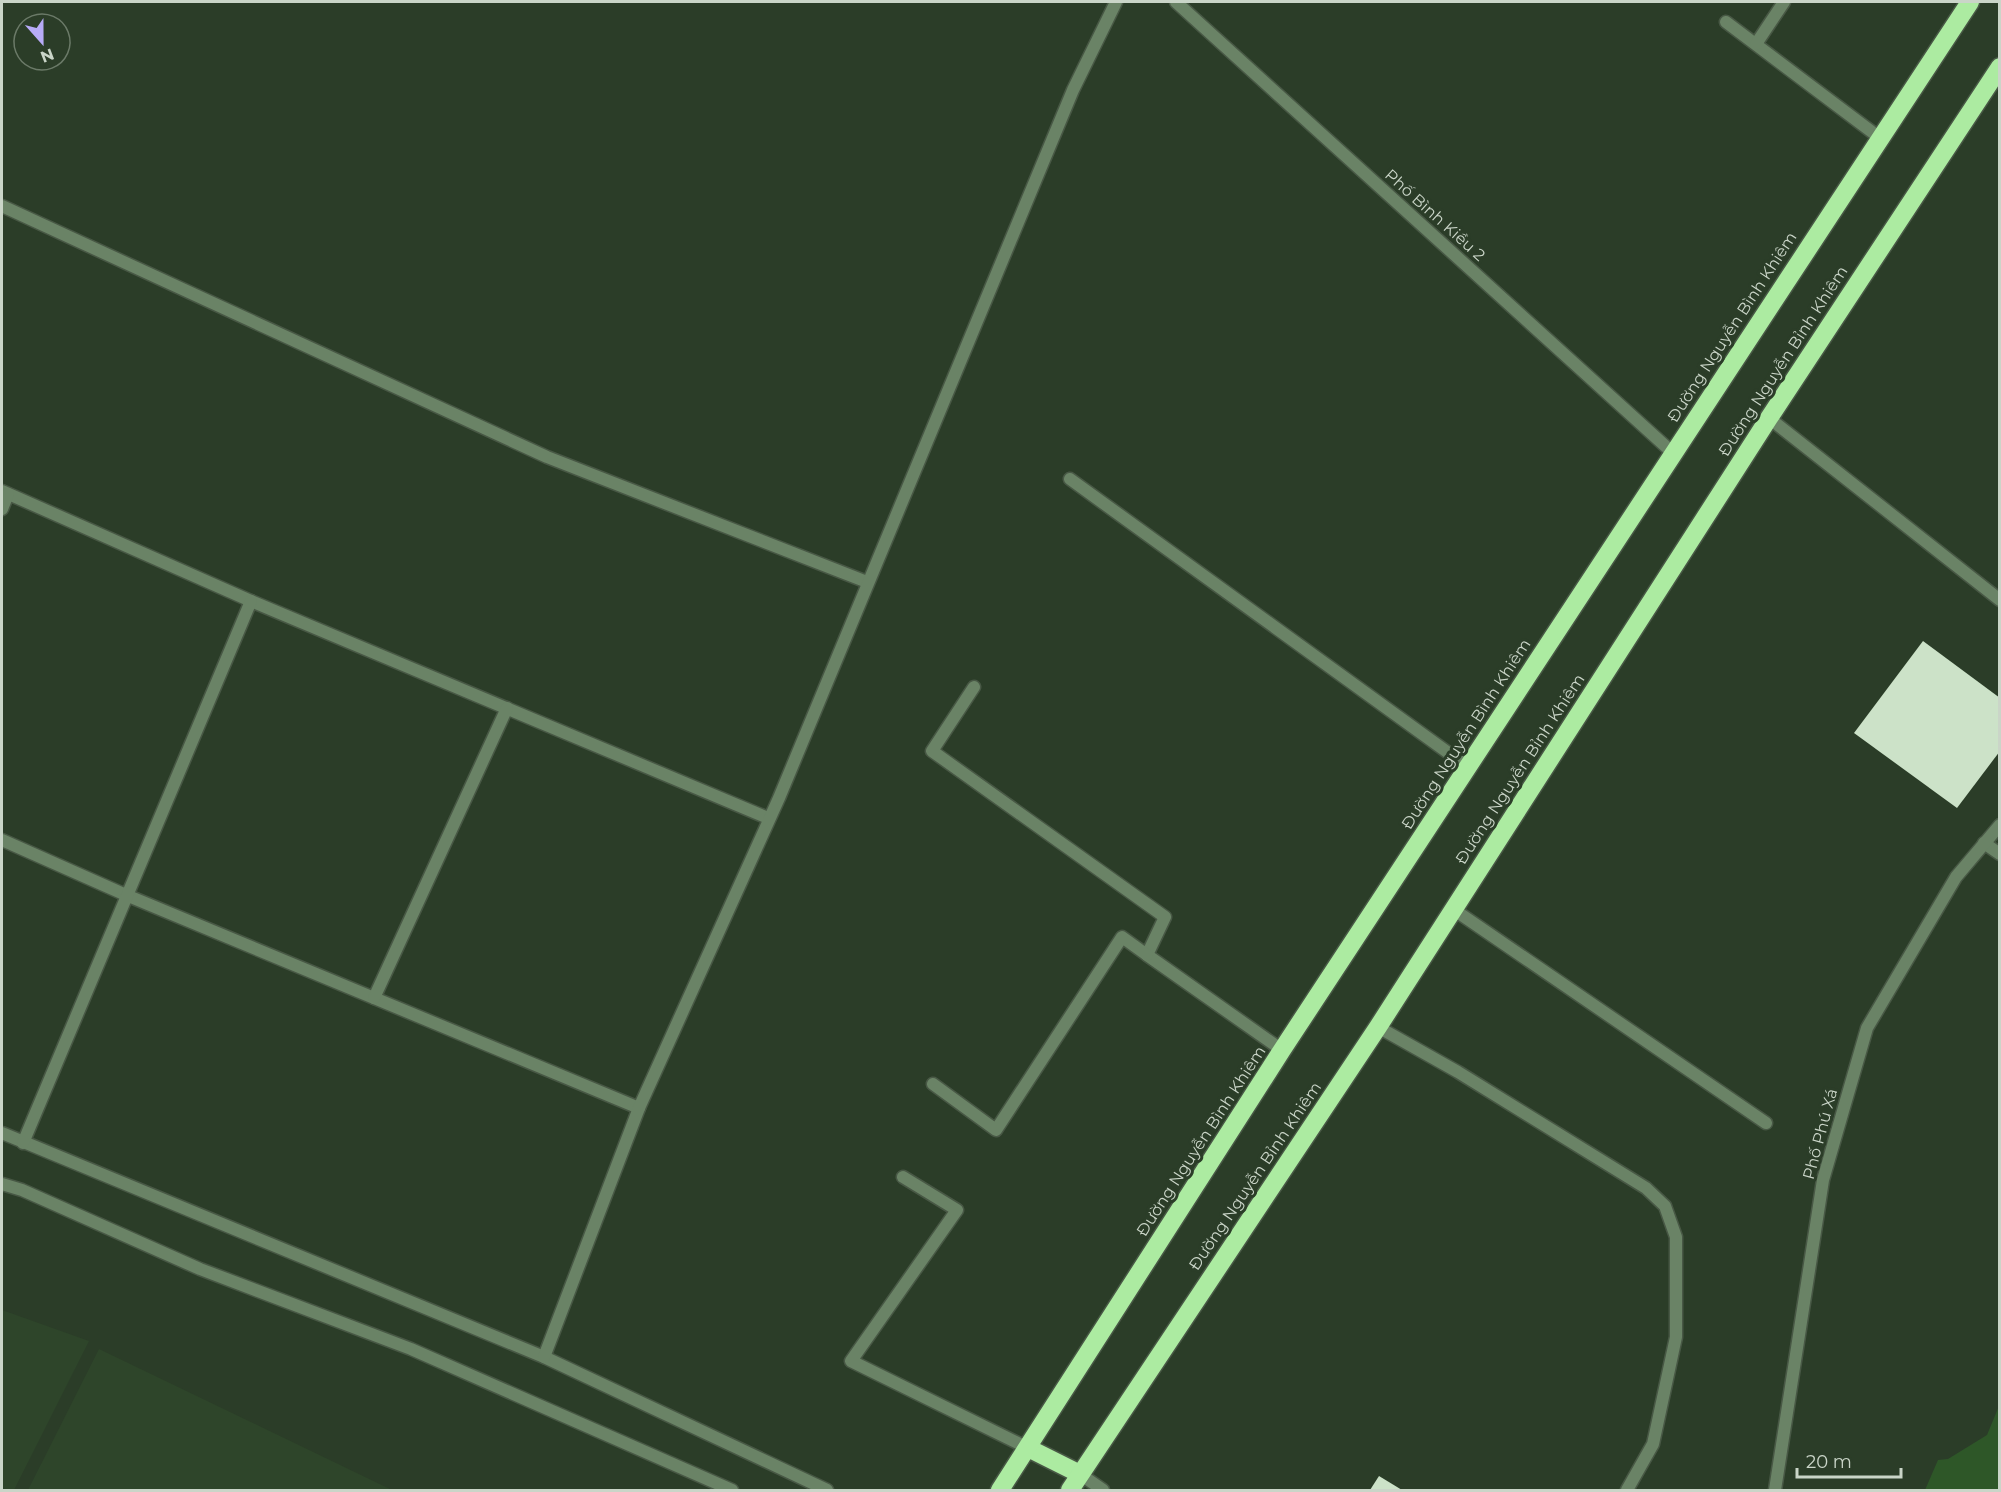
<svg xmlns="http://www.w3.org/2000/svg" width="2001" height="1492" viewBox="0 0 2001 1492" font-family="Montserrat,sans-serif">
  <rect width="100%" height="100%" fill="#2b3d28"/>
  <g fill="#2e452a">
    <polygon points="2,1310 89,1341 14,1490 2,1490"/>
    <polygon points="99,1349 392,1490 28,1490"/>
  </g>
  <polygon fill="#2e5728" points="1999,1406 1999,1490 1925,1490 1938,1460 1948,1459 1987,1435"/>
  <g fill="#cce2c8">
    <polygon points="1923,641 2000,698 2000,751 1957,808 1854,733"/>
    <polygon points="1379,1476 1402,1490 1370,1490"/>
  </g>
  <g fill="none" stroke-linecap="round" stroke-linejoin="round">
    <g stroke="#485845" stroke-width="15">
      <g id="lane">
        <polyline points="1726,22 1880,138"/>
        <polyline points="1756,44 1784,2"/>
        <polyline points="1769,418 2000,600"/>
        <polyline points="1070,479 1468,767"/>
        <polyline points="974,687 932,751 1165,917 1147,955 1282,1050"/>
        <polyline points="1984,843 2000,854"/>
        <polyline points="1453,909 1766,1123"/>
        <polyline points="1378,1027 1458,1072 1646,1188 1665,1206 1676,1237 1676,1337 1653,1444 1627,1490"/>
        <polyline points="933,1084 996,1130 1122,937 1147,955"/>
        <polyline points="903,1177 957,1210 851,1361 1028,1448"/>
        <polyline points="2,1184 22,1190 200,1269 411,1349 732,1490"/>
      </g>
    </g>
    <g stroke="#485845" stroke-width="15">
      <g id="street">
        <polyline points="1176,2 1673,453"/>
        <polyline points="2,206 547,457 867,582"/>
        <polyline points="2,491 251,601 768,818"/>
        <polyline points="2,509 8,494"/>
        <polyline points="2,840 126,895 639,1108"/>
        <polyline points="374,998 507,708"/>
        <polyline points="2,1133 544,1357 827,1490"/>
        <polyline points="23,1143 251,601"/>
        <polyline points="544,1357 639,1108 779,798 1073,90 1116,2"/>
        <polyline points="1080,1474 1103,1490"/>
        <polyline points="1775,1490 1823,1180 1867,1028 1956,877 2000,825"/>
      </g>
    </g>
    <g stroke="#485845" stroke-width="21">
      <g id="highway">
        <polyline points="1028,1448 1080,1474"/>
        <polyline points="1000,1490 1282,1050 1970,2"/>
        <polyline points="1070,1490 1378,1027 1769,418 2000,67"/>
      </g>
    </g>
    <use href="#lane" stroke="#6a8366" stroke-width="12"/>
    <use href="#street" stroke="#6a8366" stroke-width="12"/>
    <use href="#highway" stroke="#aceba1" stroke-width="18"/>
  </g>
  <g text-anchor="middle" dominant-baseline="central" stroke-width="6" stroke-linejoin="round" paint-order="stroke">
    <g font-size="16" fill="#cad5c8" stroke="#2b3d28">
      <text transform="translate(1435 215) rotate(42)">Phố Bình Kiều 2</text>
      <text transform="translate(1732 327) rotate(-57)">Đường Nguyễn Bình Khiêm</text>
      <text transform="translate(1783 361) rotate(-57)">Đường Nguyễn Bỉnh Khiêm</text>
      <text transform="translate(1466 734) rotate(-57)">Đường Nguyễn Bình Khiêm</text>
      <text transform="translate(1520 769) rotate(-57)">Đường Nguyễn Bỉnh Khiêm</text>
      <text transform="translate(1820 1134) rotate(-75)">Phố Phú Xá</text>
      <text transform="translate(1201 1141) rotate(-57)">Đường Nguyễn Bình Khiêm</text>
      <text transform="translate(1255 1176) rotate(-56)">Đường Nguyễn Bỉnh Khiêm</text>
    </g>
  </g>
  <rect width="2001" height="1492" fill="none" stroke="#cad5c8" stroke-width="6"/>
  <g transform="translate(42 42) rotate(159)"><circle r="28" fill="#2b3d28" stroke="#6b7a68" stroke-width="1.5"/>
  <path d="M0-4.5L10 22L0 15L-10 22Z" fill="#b7abf7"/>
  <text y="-9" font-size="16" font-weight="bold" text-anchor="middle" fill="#cad5c8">N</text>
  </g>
  <path d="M1797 1468v9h104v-9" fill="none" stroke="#cad5c8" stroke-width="3"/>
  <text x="1806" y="1468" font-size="18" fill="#cad5c8" stroke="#2b3d28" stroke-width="4.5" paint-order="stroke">20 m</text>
</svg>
